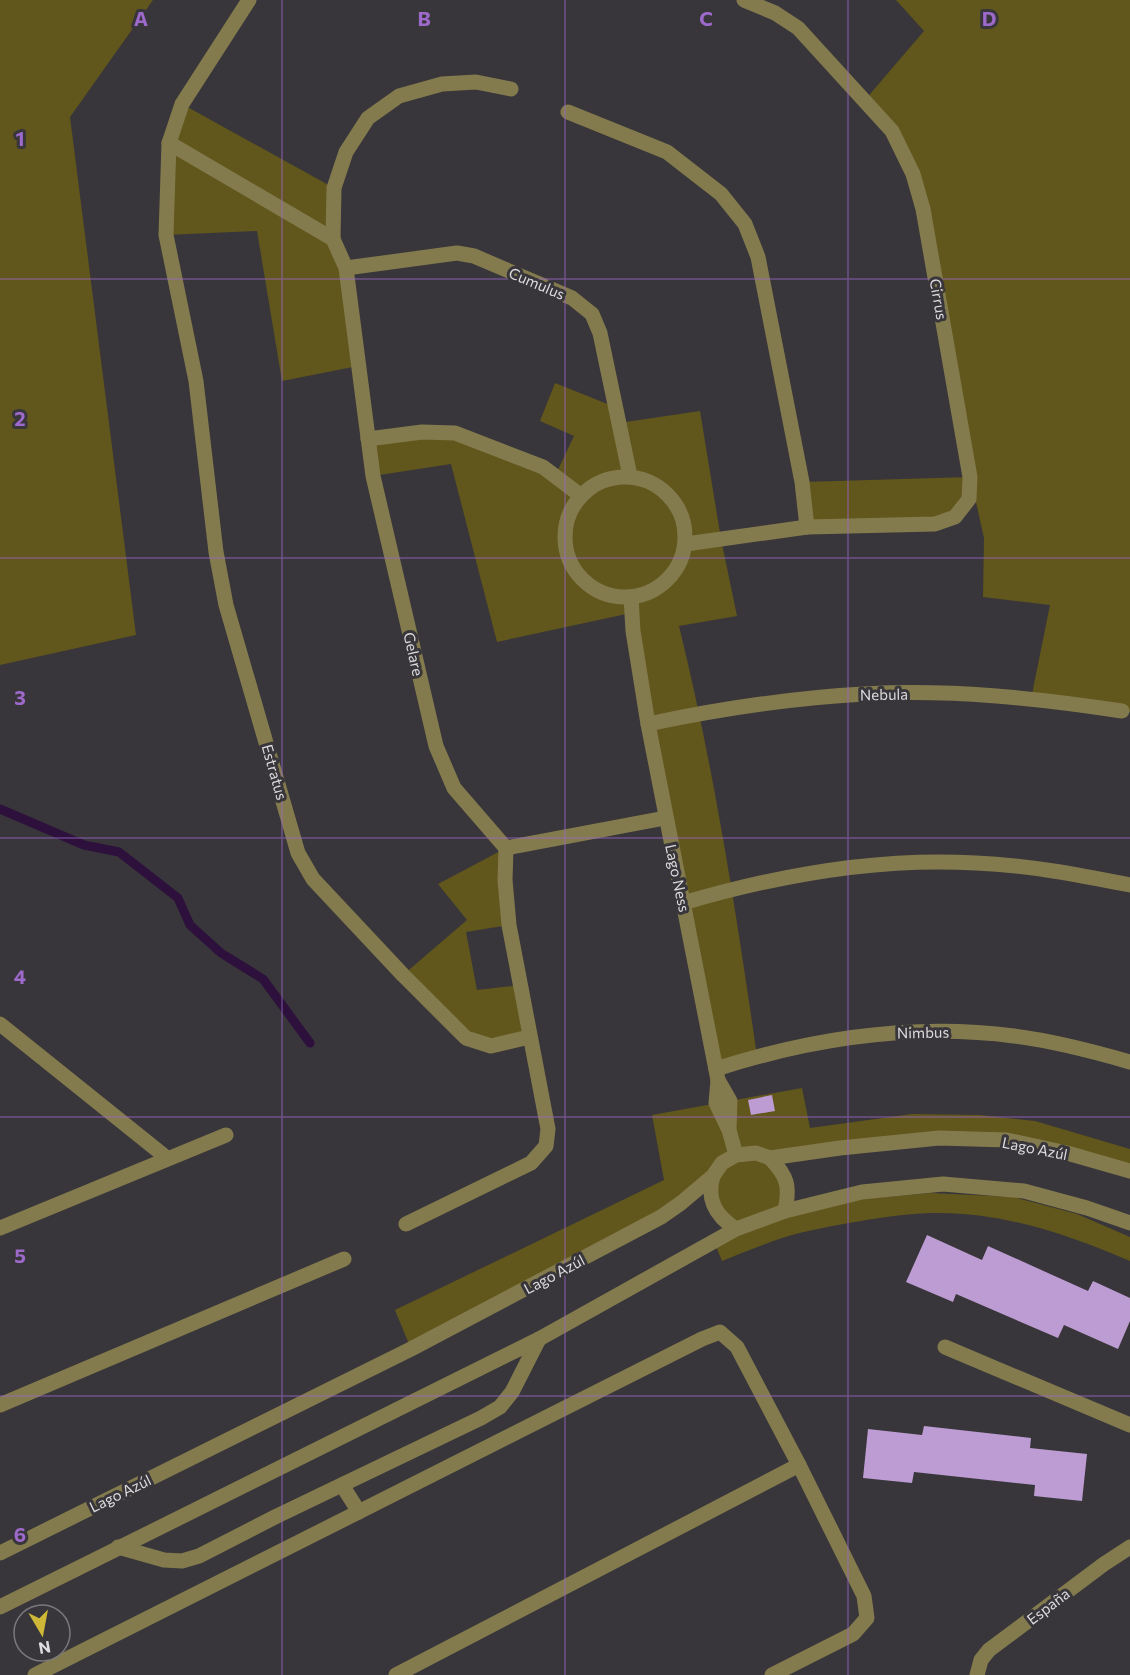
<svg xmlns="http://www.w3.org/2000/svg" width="1130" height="1675" viewBox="0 0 1130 1675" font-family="Commissioner,sans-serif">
  <rect width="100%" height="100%" fill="#38363a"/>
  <g fill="#61561b">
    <polygon points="0,0 153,0 70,117 136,635 0,665"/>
    <polygon points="896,0 1130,0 1130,712 1031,699 1050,605 983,597 984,538 971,480 955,517 807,527 802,482 970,477 913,174 865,100 924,31"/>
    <polygon points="182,104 334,188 333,239 358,366 282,381 257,231 166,235"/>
    <path d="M555,383L615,407L619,423L700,411L721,539L737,616L679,626C714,768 736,911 757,1056L716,1069L631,613L497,642L451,464L373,476L368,439L455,433L555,476L574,436L540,421Z"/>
    <polygon points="506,848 509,925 466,932 477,990 521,985 529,1037 491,1046 466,1038 403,975 467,920 438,884"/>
    <polygon points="802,1088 810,1128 912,1114 980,1115 1035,1121 1130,1149 1130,1171 1067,1153 939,1138 771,1158 783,1171 785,1211 736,1229 710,1186 411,1349 395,1310 664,1180 652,1115"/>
    <path d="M931,1193L1013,1197L1077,1214L1130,1237V1261C1067,1234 1000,1211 931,1213C904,1214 876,1218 849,1223C827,1227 804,1231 782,1238C762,1245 742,1253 722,1261L715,1244L785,1213L864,1199Z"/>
  </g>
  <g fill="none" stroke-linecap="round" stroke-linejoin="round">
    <polyline stroke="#2d113c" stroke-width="9" points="0,809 84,845 119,852 178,898 190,925 221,953 263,979 310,1043"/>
  </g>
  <g fill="#bc9cd2">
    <polygon points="772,1095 775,1111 751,1115 748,1100"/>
    <polygon points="927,1235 982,1260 988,1246 1088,1291 1093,1281 1130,1298 1130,1321 1118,1349 1064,1325 1058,1338 956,1294 953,1302 906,1282"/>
    <polygon points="924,1426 1031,1438 1030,1448 1087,1454 1082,1501 1034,1496 1035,1485 914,1472 912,1483 863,1478 868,1429 922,1435"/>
  </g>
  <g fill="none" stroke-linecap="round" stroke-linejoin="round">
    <g stroke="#837b4d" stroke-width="15">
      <polyline points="249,0 182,104 169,143 166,235 196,381 216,552 226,605 298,853 313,879 403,975 466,1038 491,1046 529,1037"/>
      <polyline points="568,112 667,152 721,194 745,224 758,257 802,482 807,527"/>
      <polyline points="169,143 333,239 346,268 373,476 436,746 454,788 506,848"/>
      <polyline points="333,239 334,188 346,152 368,118 399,96 442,84 476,82 511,89"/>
      <polyline points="346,268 457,253 474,256 572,298 592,314 600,333 630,476"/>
      <polyline points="368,439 422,432 455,433 543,467 580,495"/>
      <circle cx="625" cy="537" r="60"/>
      <polyline points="686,544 807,527 935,524 955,517 969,499 970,477 923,209 913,174 892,131 798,28 775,13 744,0"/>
      <polyline points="631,597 633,631 648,724 718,1080 730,1101 729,1130 736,1155"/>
      <path d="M648,724C719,709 791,698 864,694C950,689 1036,698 1122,711"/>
      <polyline points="506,848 665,818"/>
      <path d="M683,903C778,875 877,857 976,863C1028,865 1079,875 1130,885"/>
      <polyline points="0,1024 167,1158"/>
      <path d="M716,1069C813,1038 913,1023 1014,1036C1054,1041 1092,1051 1130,1062"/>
      <polyline points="718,1080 716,1103 728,1128"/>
      <path d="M770,1158C788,1177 790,1186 785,1211"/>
      <path d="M713,1176C706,1200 716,1216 736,1229"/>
      <polyline points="406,1224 531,1163 546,1146 548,1129 509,925 505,880 506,848"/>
      <polyline points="0,1228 226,1135"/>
      <polyline points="945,1347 1130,1425"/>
      <polyline points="0,1405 344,1259"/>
      <polyline points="342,1485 359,1512"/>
      <polyline points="118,1547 164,1560 182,1561 199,1556 277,1516 481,1418 500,1407 512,1392 539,1339"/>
      <polyline points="0,1553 411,1349 661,1217 681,1203 713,1176 722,1163 736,1155 756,1153 770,1158 840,1148 939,1138 1007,1140 1067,1153 1130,1171"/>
      <polyline points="0,1607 539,1339 736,1229 785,1211 862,1192 943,1184 1024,1191 1087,1208 1130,1223"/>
      <polyline points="35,1675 702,1339 720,1332 737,1347 799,1465 864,1596 867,1618 853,1634 772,1675"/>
      <polyline points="396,1675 799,1465"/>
      <polyline points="977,1675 981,1660 989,1650 1104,1564 1130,1547"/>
    </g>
  </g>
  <path fill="none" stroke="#9d69ca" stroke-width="1.5" stroke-opacity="0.55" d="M282,0V1675M565,0V1675M848,0V1675M0,279H1130M0,558H1130M0,838H1130M0,1117H1130M0,1396H1130"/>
  <g text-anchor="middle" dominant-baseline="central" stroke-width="6" stroke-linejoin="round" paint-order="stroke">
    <g font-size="15" fill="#dddbde" stroke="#38363a">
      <text transform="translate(537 283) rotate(23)">Cumulus</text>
      <text transform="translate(939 299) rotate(80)">Cirrus</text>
      <text transform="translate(414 654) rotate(77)">Gelare</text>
      <text transform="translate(884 694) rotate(-1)">Nebula</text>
      <text transform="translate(275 772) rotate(74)">Estratus</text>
      <text transform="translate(678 878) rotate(78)">Lago Ness</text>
      <text transform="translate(923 1032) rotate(-1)">Nimbus</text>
      <text transform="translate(1035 1148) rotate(11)">Lago Azúl</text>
      <text transform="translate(554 1274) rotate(-28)">Lago Azúl</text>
      <text transform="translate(120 1493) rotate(-26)">Lago Azúl</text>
      <text transform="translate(1048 1606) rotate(-37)">España</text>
    </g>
  </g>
  <g font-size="20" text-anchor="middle" font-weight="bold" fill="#9d69ca" stroke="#38363a" stroke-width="6" stroke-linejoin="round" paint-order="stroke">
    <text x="141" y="26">A</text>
    <text x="424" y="26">B</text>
    <text x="706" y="26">C</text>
    <text x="989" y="26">D</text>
    <text x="20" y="146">1</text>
    <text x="20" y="426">2</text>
    <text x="20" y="705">3</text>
    <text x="20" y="984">4</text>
    <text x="20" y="1263">5</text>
    <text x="20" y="1542">6</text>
  </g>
  <g transform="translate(42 1633) rotate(170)"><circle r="28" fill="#38363a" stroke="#7a787c" stroke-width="1.5"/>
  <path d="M0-4.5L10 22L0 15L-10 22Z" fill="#cfb837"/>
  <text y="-9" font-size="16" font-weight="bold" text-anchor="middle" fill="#dddbde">N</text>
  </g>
</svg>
